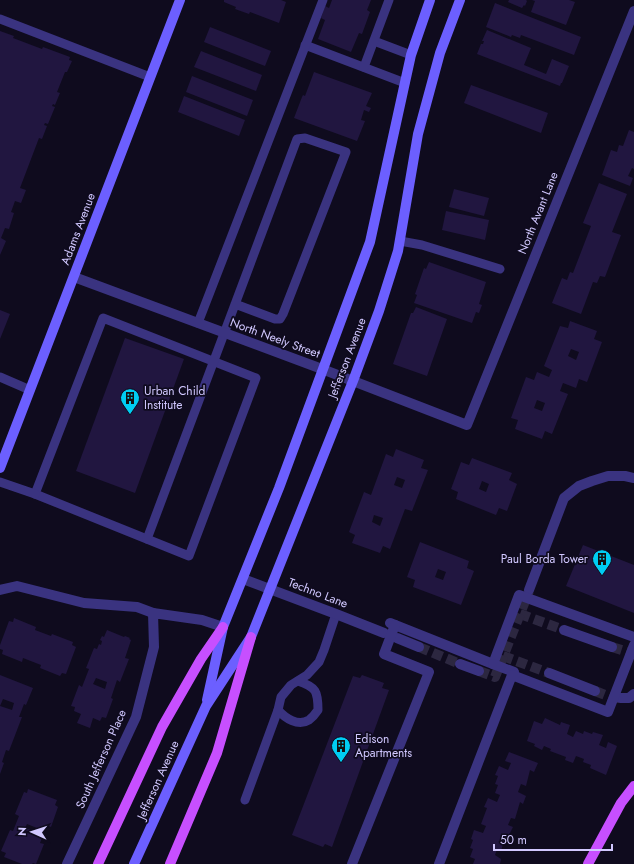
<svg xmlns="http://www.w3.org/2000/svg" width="634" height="864" viewBox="0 0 634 864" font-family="Jost,sans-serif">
  <rect width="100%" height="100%" fill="#0f0b1e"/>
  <g fill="#211640" fill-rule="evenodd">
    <polygon points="224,0 281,0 286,2 279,23 250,12 249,14 235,9 236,7 224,2"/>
    <polygon points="332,0 371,0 367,10 370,12 362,34 359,33 351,52 318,39 325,20 321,18 325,6 329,8"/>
    <polygon points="509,0 526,0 527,1 525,6 524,5 522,8 508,2"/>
    <polygon points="532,0 569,0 575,2 566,25 531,12 535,1"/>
    <polygon points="495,3 581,37 574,55 521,35 520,38 512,35 511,37 486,27"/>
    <polygon points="210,27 271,51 265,66 204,42"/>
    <polygon points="487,30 531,48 524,65 546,74 552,59 569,66 562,83 561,83 560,86 477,54 481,44 483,44 484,41 482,41"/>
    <polygon points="0,31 14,36 13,38 42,49 43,47 70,57 69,60 72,61 67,72 65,72 57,92 60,93 55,105 53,104 52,106 55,107 48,124 45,123 44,125 47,126 42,139 39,138 20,188 26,190 21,203 15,201 11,212 14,213 9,229 5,228 1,238 6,241 0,255"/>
    <polygon points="201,51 262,75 256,91 194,67"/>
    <polygon points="314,72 372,93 366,106 371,108 369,112 364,110 361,120 365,121 357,141 294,118 302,97 303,95 305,96"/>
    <polygon points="192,76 253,100 247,116 186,92"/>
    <polygon points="471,85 548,113 541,133 464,103"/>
    <polygon points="184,96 245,120 239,136 178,112"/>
    <polygon points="629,130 634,132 634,169 632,168 628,176 633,178 630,186 602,175 611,150 617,152 619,145 623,146"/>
    <polygon points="599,183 627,194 612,232 621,235 605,277 600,276 597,283 593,282 581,314 552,303 562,278 567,280 570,272 573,273 591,226 583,223"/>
    <polygon points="454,189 489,198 484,216 449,207"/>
    <polygon points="446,211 489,220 485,240 442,230"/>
    <polygon points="429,262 486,282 479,304 482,305 479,313 476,312 472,323 414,303 417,295 415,294 424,268 426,269"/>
    <polygon points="416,307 447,319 427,376 393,364 411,313 413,313"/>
    <polygon points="0,310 10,314 0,339"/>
    <path d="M570,321L597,331L594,339L602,342L587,382L579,379L576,388L563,383L560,391L568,394L552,434L545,431L542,439L515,429L518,420L511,418L526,377L534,380L537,372L549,377L552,370L544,366L560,326L568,328ZM571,349L579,352L576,360L568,356ZM537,400L545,403L542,411L534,408Z"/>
    <polygon points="125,338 184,359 135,493 76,471"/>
    <path d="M396,449L424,460L421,468L428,470L412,511L405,509L390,549L383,546L380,553L352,543L355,535L349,532L364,492L371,495L386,454L393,457ZM397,477L405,480L402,488L394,485ZM374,515L383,518L380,526L372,522Z"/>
    <path d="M472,458L512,473L509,480L517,484L507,511L499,508L496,515L456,499L458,492L451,489L461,462L469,465ZM482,481L489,484L486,492L479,489Z"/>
    <path d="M420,542L469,561L467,568L474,571L461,605L413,587L415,580L407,577ZM438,569L446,572L443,580L435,577Z"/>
    <polygon points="583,545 634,565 634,613 566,586"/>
    <polygon points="14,618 36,627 35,630 51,636 52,634 73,642 72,645 76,647 66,674 62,673 60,676 40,668 41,665 23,658 22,662 2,654 3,650 0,649 0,645 9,621 13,622"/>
    <path d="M107,630L124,637L125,636L130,638L129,639L131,640L125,658L129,659L120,682L117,680L111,698L113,699L106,718L102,717L100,721L93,718L90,728L77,723L81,714L74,711L75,707L71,706L79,685L82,687L89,669L86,668L94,648L97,649L99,644L101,645L102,641L100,640L102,636L104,637ZM96,678L107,682L105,689L93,684Z"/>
    <polygon points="0,675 33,688 26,705 24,704 19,717 22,717 9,751 6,750 2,762 4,763 0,774 0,706 12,710 14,703 3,699 0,706"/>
    <polygon points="362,675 384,683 382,688 389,690 332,847 325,844 323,847 292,835 353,676 360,678"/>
    <polygon points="545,718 560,725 561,722 570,725 567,734 573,737 576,731 583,734 584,731 592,734 593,732 603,735 599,745 606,748 608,742 617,746 606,775 590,768 591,765 583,762 584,759 576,756 573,763 565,760 566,757 550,751 551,749 544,746 542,750 534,746 535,744 527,741 534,721 542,724"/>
    <polygon points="509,752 538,763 534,772 530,770 526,786 521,784 518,792 526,796 523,804 520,802 515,819 511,818 508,825 513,827 509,835 506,834 501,851 497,849 495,855 501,859 500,864 473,864 475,859 470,857 473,849 470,848 473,840 471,839 474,830 483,833 486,826 481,824 487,808 484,807 488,798 497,802 500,795 495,793 498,785 495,784 498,776 495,775 499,766 508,770 511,763 505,761"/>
    <path d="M28,789L57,800L55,805L58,807L51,827L47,825L40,843L44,844L36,864L33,863L32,864H22L4,857L6,853L1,851L10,830L13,831L19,816L15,814L24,792L27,793ZM27,824L37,828L36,832L25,828Z"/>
  </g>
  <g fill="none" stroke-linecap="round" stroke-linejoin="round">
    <g stroke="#2c2740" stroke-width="10" stroke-dasharray="10 5" stroke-linecap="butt">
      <polyline points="520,614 564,630"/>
      <polyline points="419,647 460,664"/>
      <polyline points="612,647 634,654"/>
      <polyline points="503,656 549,673"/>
      <polyline points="479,671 495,677 529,591"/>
      <polyline points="595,691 613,698 620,698"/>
    </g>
    <g stroke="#3a3380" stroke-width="9">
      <polyline points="0,19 150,77"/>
      <polyline points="374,41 411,55"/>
      <polyline points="305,45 405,83"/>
      <polyline points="364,67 389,0"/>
      <polyline points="400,241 422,245 500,269"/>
      <polygon points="103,318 256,378 189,556 35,494"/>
      <polyline points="198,323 323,0"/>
      <polyline points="0,377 30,390"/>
      <polyline points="0,482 35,494"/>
      <polyline points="147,539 297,139 305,138 346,152 283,314 280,319 275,319 235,304"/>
      <path d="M278,710C285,718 298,727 309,720C313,717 316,713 318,710C318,691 316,687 298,681"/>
      <polyline points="245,800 278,710 281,697 291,685 307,675 319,662 324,650 336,614"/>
    </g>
    <g stroke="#3a3380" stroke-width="10">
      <polyline points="74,277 322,369 467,425 634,11"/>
      <polyline points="243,579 336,614 384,633"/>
      <polyline points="0,590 17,586 84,603 137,607 153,613"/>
      <polyline points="529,590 564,498 579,486 592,481 608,476 625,476 634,478"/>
      <polyline points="390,623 493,664 519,595 634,637"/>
      <polyline points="564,630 612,647"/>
      <polyline points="397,638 419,647"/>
      <polyline points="460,664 479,671"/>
      <polyline points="493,664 514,672 512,675"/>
      <polyline points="549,673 595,691"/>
      <polyline points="620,698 629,698 634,694"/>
      <polyline points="67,864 136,717 154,647 153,613 202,620 223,627"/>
      <polyline points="352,864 429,672 384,654 395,625"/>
      <polyline points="439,864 512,675 608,712 634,645"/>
    </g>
    <g stroke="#6c5fff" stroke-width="10">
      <polyline points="0,468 180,0"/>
      <polyline points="207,700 223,627 279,488 370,242 411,55 430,0"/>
      <polyline points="134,864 206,706 251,637 353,381 379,311 398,251 418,134 440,53 460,0"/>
    </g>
    <g stroke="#c74fff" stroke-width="10">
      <polyline points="98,864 162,727 201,659 223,627"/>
      <polyline points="170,864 217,753 251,637"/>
      <polyline points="588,864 621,803 634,786"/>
    </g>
  </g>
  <defs>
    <g id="building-pin" transform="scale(1)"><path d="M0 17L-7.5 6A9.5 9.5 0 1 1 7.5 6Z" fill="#00cdf3" stroke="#0f0b1e"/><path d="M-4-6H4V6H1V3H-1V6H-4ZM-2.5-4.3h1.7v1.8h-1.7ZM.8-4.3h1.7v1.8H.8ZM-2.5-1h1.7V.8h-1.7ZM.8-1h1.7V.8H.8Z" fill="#111"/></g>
  </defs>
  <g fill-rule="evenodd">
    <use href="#building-pin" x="130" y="398"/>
    <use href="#building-pin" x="602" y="559"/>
    <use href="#building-pin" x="341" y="746"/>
  </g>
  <g text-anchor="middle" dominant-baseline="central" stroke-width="3.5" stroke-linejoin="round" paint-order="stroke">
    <g font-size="12" fill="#d1c8ff" stroke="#0f0b1e">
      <text transform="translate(538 213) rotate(-68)">North Avant Lane</text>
      <text transform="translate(78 229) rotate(-69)">Adams Avenue</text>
      <text transform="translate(275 338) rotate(20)">North Neely Street</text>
      <text transform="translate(347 358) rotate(-69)">Jefferson Avenue</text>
      <text transform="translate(318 593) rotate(21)">Techno Lane</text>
      <text transform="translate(101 759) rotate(-66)">South Jefferson Place</text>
      <text transform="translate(158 780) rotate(-66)">Jefferson Avenue</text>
    </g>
    <g font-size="12" fill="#d1c8ff" stroke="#0f0b1e" text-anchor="start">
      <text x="144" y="391">Urban Child<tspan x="144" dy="14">Institute</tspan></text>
      <text x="588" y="559" text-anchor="end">Paul Borda Tower</text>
      <text x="355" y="739">Edison<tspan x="355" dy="14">Apartments</tspan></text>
    </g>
  </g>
  <g transform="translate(32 832) rotate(273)" stroke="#0f0b1e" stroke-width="3" paint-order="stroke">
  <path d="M0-3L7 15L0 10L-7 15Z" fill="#d1c8ff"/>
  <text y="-6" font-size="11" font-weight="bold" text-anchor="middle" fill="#d1c8ff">N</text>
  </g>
  <path d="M494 844v6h118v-6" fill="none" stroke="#d1c8ff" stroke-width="2"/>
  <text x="500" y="844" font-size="12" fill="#d1c8ff" stroke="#0f0b1e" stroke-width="3" paint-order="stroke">50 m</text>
</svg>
